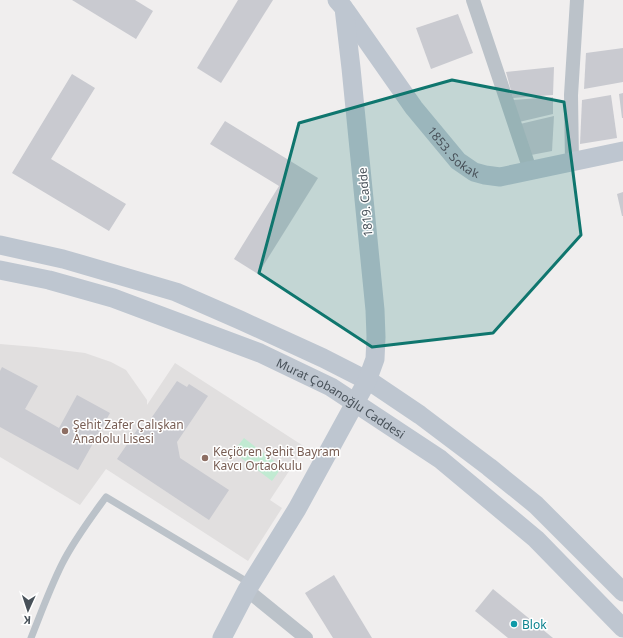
<svg xmlns="http://www.w3.org/2000/svg" width="623" height="638" viewBox="0 0 623 638" font-family="'Noto Sans',sans-serif">
  <rect width="100%" height="100%" fill="#f0eeee"/>
  <polygon fill="#e1dfdf" points="0,344 36,347 85,353 111,362 126,370 147,400 147,405 175,363 305,447 270,500 282,508 248,561 106,469 80,505 0,457"/>
  <polygon fill="#c1ead2" points="244,438 282,467 272,481 233,452"/>
  <g fill="#c9cad0">
    <polygon points="72,0 135,0 153,11 136,39"/>
    <polygon points="238,0 273,0 221,83 197,68"/>
    <polygon points="458,14 473,53 431,69 416,28"/>
    <polygon points="623,48 623,82 584,89 586,53"/>
    <polygon points="554,67 553,95 513,98 506,72"/>
    <polygon points="72,74 95,88 51,159 126,204 109,231 12,173"/>
    <polygon points="623,93 623,118 622,118 619,94"/>
    <polygon points="611,95 617,138 580,144 582,100"/>
    <polygon points="553,97 553,114 519,122 513,100"/>
    <polygon points="554,116 552,151 531,155 520,124"/>
    <polygon points="225,121 318,178 258,274 234,259 279,186 210,144"/>
    <polygon points="623,192 623,216 622,216 617,194"/>
    <polygon points="2,367 38,386 25,409 59,428 77,395 110,413 78,470 0,427 0,371"/>
    <polygon points="177,381 187,387 189,384 208,396 177,442 180,458 229,490 209,520 117,459 139,427 143,430"/>
    <polygon points="334,575 372,638 333,638 305,593"/>
    <polygon points="493,589 553,638 508,638 475,611"/>
  </g>
  <g fill="none" stroke-linecap="round" stroke-linejoin="round">
    <path stroke="#bbc2c9" stroke-width="7" d="M31,638C41,613 50,588 62,564C74,540 90,519 106,497L251,584"/>
    <g stroke="#bbc2c9" stroke-width="14">
      <polyline points="473,0 530,170"/>
      <polyline points="572,162 571,95 577,0"/>
      <polyline points="247,590 306,638"/>
    </g>
    <g stroke="#bec6d0" stroke-width="19">
      <path id="s1" d="M346,11L414,108L458,161L474,172L485,175L500,177L623,151"/>
      <polyline points="0,245 63,259 176,292 240,320 323,358 374,384 420,415 489,467 536,505 623,592"/>
      <path id="s2" d="M0,270L49,280L113,298L260,353L331,387L440,459L536,539L623,628"/>
      <polyline points="222,638 247,590 297,509 367,381 375,359 376,337 375,310 351,68 344,8 337,0"/>
    </g>
  </g>
  <path fill="#0f766e" fill-opacity="0.2" stroke="#0f766e" stroke-width="3" stroke-linejoin="round" d="M452,80L564,102L581,235L493,333L372,347L259,273L299,123Z"/>
  <g fill="#8d6e63" stroke="#fff" stroke-width="1.5">
    <circle cx="65" cy="431" r="4"/>
    <circle cx="205" cy="458" r="4"/>
  </g>
  <circle fill="#0f9aa8" stroke="#fff" stroke-width="1.5" cx="514" cy="624" r="4"/>
  <g text-anchor="middle" dominant-baseline="central" stroke-width="3" stroke-linejoin="round" paint-order="stroke">
    <g font-size="12" fill="#485159" stroke="#fff">
      <text stroke="none"><textPath href="#s1" startOffset="178">1853. Sokak</textPath></text>
      <text transform="translate(365 202) rotate(-95)">1819. Cadde</text>
      <text stroke="none"><textPath href="#s2" startOffset="366">Murat Çobanoğlu Caddesi</textPath></text>
    </g>
    <g font-size="12" fill="#785e54" stroke="#fff" text-anchor="start">
      <text x="73" y="424">Şehit Zafer Çalışkan<tspan x="73" dy="14">Anadolu Lisesi</tspan></text>
      <text x="213" y="451">Keçiören Şehit Bayram<tspan x="213" dy="14">Kavcı Ortaokulu</tspan></text>
    </g>
    <g font-size="12" fill="#0d838f" stroke="#fff" text-anchor="start">
      <text x="522" y="624">Blok</text>
    </g>
  </g>
  <g transform="translate(28 610) rotate(183)" stroke="#ffffff" stroke-width="3" paint-order="stroke">
  <path d="M0-3L7 15L0 10L-7 15Z" fill="#485159"/>
  <text y="-6" font-size="11" font-weight="bold" text-anchor="middle" fill="#485159">K</text>
  </g>
</svg>
